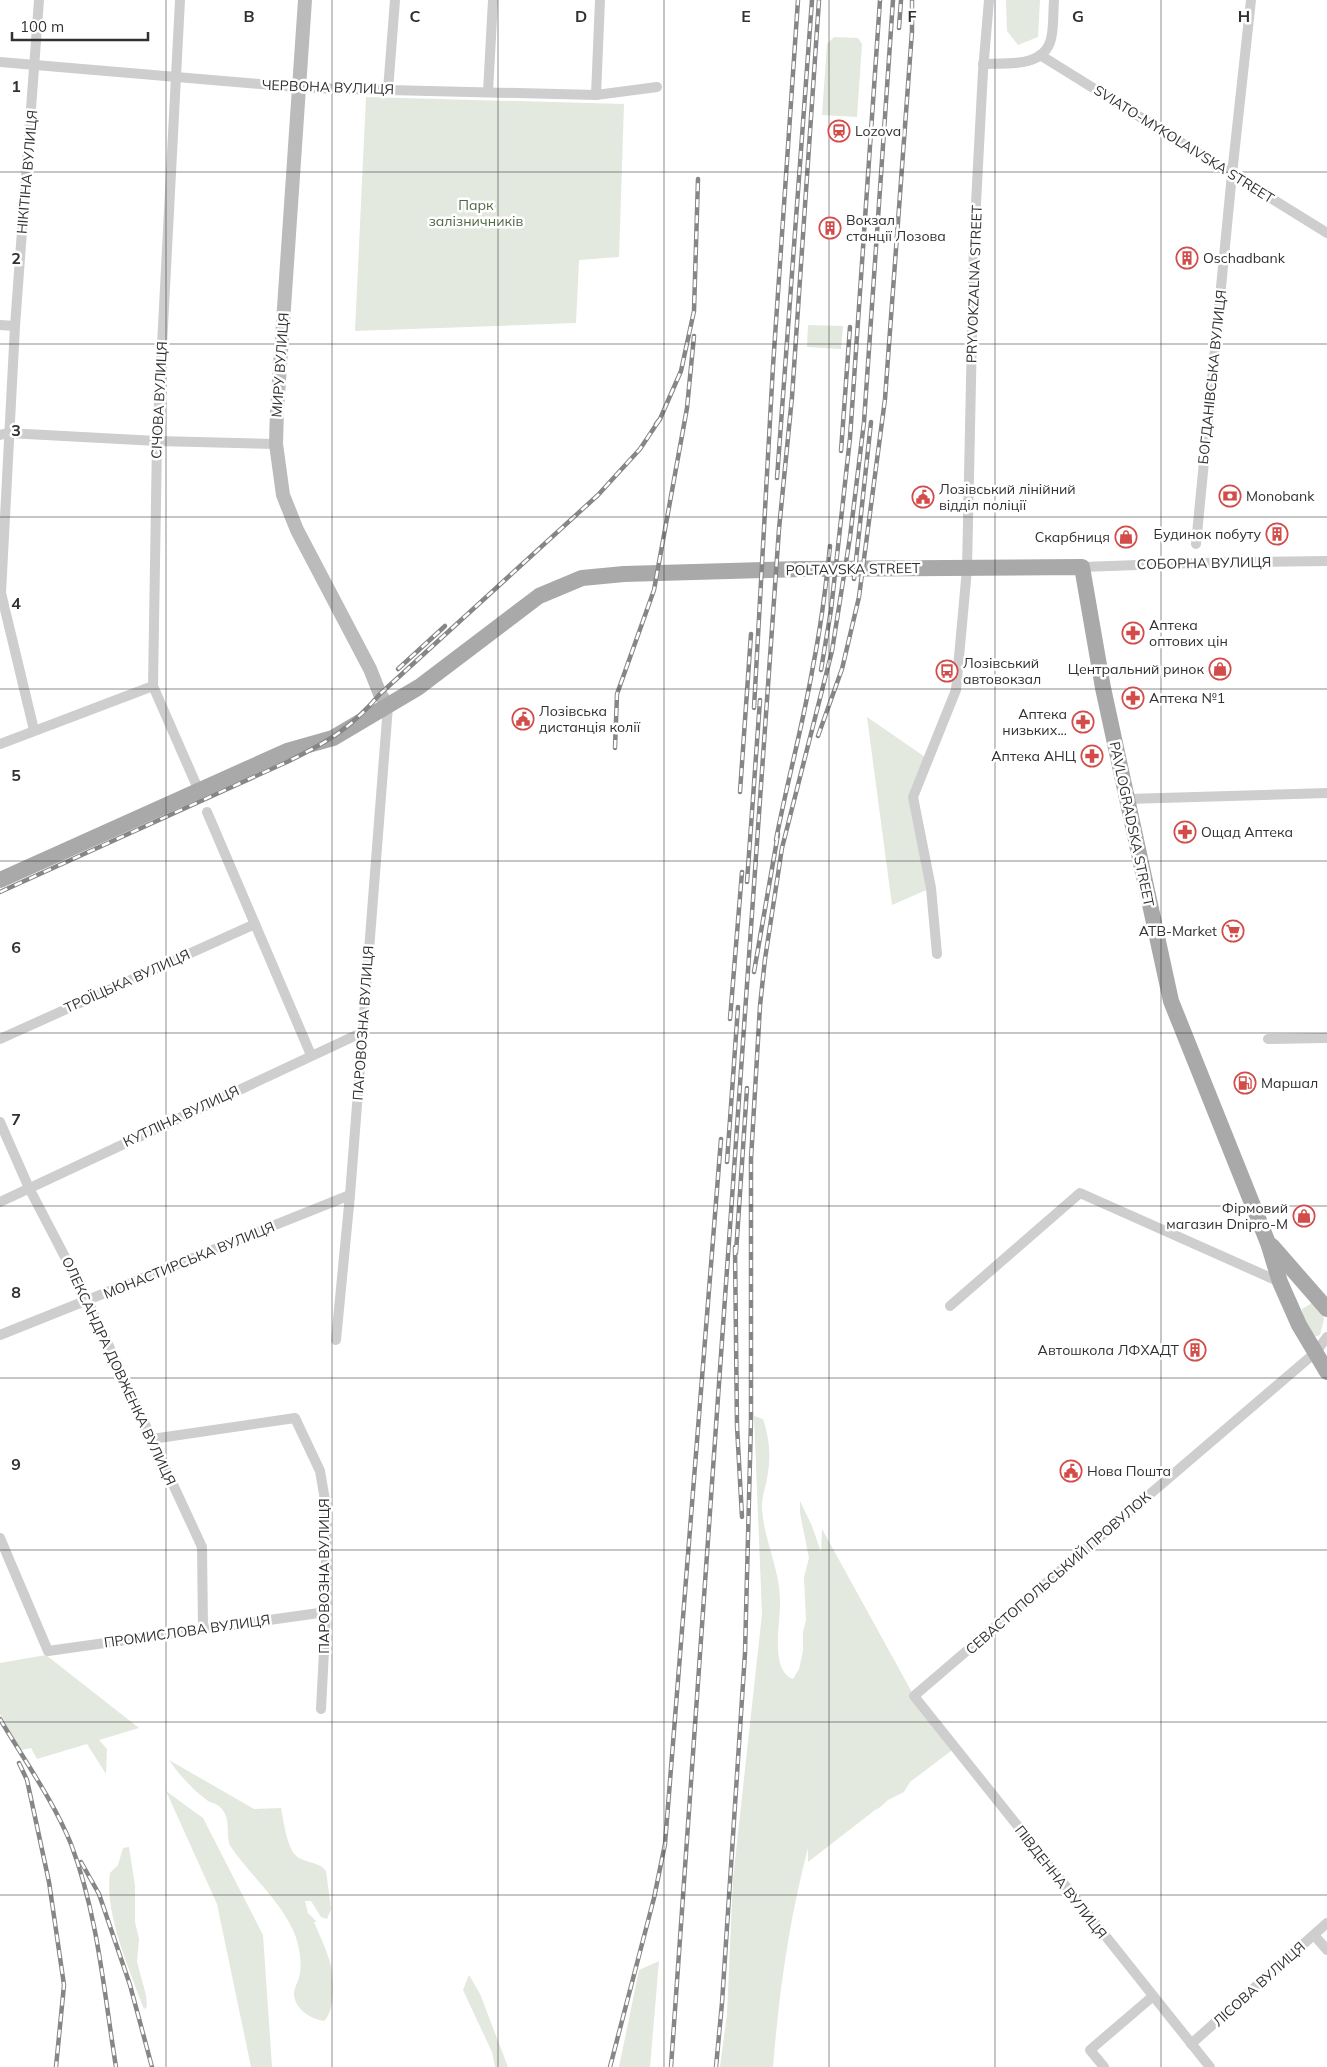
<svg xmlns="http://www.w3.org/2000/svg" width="1327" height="2067" viewBox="0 0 1327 2067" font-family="Mulish,sans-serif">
  <rect width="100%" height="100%" fill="#fff"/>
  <g fill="#e3e9de">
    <polygon points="1006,0 1040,0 1038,37 1018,45 1007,31"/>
    <polygon points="834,37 858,38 862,44 857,117 822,115 827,44"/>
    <polygon points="366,97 624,104 619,257 579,260 576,323 355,331"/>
    <polygon points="808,325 843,326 841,349 807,347"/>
    <polygon points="867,717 928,759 913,797 931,888 892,905"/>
    <polygon points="1312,1303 1319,1307 1324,1319 1320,1335 1314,1337 1303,1317 1302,1309"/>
    <path d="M754,1416L763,1419C769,1436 771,1455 768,1472C767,1483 762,1495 762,1506C763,1539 780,1568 780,1601C781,1621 769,1670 793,1679L799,1669L803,1651V1632L806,1620L804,1577L809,1558L800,1513V1501L812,1526L821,1552L822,1529L914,1696L955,1748L910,1782L904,1792L888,1800L879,1808L875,1810L808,1862V1848C789,1920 779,1993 773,2067H720L727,2014L733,1879L762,1614Z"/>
    <polygon points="46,1655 139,1728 99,1740 107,1749 106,1774 87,1744 37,1759 31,1748 21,1750 0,1714 0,1663"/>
    <path d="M169,1760L254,1809L281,1808C284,1822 287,1854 301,1859C310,1863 320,1863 326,1871L331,1909L327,1919L321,1917L311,1901H305L308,1913L317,1922H314C319,1934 325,1946 329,1959C334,1974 336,2010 324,2021C310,2019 293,2008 294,1992C295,1986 299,1980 300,1974C302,1960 299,1943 293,1930C278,1898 251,1876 231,1847C225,1838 232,1819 221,1808C218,1804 212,1803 208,1801C192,1789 180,1776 169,1760Z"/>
    <polygon points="166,1791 203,1818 263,1935 272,2067 251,2067 217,1904"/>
    <path d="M129,1847L135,1886V1922L139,1939L137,1962L146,1995L147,2007L144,2009C130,1971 104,1913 110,1873L118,1865L123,1848Z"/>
    <polygon points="659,1961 650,2067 619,2067 639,1970"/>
    <polygon points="469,1975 480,1994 508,2067 495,2067 492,2052 463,1990"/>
  </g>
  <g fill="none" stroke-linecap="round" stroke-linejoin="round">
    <g stroke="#cecece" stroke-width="10">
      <polyline points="180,0 157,441 153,686 199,791"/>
      <polyline points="1040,55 1327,233"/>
      <polyline points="0,62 307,88 596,95 657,87"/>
      <path d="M983,64C1006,63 1044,68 1051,39C1054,27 1053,13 1054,0"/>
      <polyline points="388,90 395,0"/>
      <polyline points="488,92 493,0"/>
      <polyline points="596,95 600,0"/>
      <polyline points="0,325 15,326"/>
      <polyline points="0,435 8,433 157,441 276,444"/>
      <polyline points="1196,544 1232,174 1251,0"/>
      <polyline points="1082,567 1194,563 1327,561"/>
      <polyline points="34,730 1,593 15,326 39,0"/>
      <polyline points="0,744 153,686"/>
      <polyline points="1127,799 1327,793"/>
      <polyline points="207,812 311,1055"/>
      <polyline points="937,954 931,888 913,797 956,690 967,569 974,241 983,71 989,0"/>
      <polyline points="0,1039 255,924"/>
      <polyline points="1268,1039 1327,1038"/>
      <polyline points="0,1122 29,1188 88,1301 202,1547 203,1629"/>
      <polyline points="0,1202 363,1032"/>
      <polyline points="950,1306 1080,1193 1280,1282"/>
      <polyline points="0,1335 350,1195"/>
      <polyline points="336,1340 350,1195 388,706"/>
      <polyline points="152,1439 295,1418 320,1471 326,1506 326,1612 321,1709"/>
      <polyline points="0,1538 48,1651 326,1612"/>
      <polyline points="1314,1935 1327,1950"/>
      <polyline points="1191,2044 1327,1923"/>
      <polyline points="1104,2067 1090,2050 1152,1997"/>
      <polyline points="1210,2067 914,1696 1316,1352 1327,1337"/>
    </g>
    <polyline stroke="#bbb" stroke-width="14" points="305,0 277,410 276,444 283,495 297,530 370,669 380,694 388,706"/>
    <g stroke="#a9a9a9" stroke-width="16">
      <polyline points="0,880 287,751 333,738 419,687 539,596 582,578 624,574 802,569 1082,567 1103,688 1171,1001 1268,1243 1280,1282 1299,1325 1327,1372"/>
      <polyline points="1272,1246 1327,1309"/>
    </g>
    <g stroke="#868686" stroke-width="4.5">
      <g id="rail">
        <polyline points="899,28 901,0"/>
        <polyline points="656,424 660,419 681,371 694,311 698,179"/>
        <polyline points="841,451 850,327"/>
        <polyline points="777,478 812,0"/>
        <polyline points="854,579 871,422"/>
        <polyline points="398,669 445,626"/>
        <polyline points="821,670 831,610 850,438 880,0"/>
        <polyline points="754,708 773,366 798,0"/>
        <polyline points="818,736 842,669 859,597 885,399 912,31 912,0"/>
        <polyline points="615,748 617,694 654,590 687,408 694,336"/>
        <polyline points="740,792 751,634"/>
        <path d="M776,840C787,782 803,725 813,666C821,626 826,586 830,546"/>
        <polyline points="747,882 760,700"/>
        <path d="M0,892L289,761C329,741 350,729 380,694L598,495L640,449L660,419"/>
        <polyline points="754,972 778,834"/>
        <polyline points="730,1019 742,872"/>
        <polyline points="727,1162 738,1007"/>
        <polyline points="735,1247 737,1426 742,1517"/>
        <polyline points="736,1253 747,1088"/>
        <path d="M0,1719C24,1760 53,1800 71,1844C98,1915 104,1993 116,2067"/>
        <polyline points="19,1763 27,1780 49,1882 64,1985 56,2067"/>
        <polyline points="81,1862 99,1894 130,1985 152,2067"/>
        <polyline points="610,2067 654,1898 665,1844 721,1139"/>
        <polyline points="671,2067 779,529 792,397 819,0"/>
        <polyline points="716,2067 722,2003 745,1653 751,1421 751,1159 760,1006 765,959 782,848 832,651 850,537 864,422 893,0"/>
      </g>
    </g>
    <use href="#rail" stroke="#fff" stroke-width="2.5" stroke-dasharray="8" stroke-linecap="butt"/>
  </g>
  <path fill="none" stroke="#313131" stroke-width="1" stroke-opacity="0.55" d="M166,0V2067M332,0V2067M498,0V2067M664,0V2067M829,0V2067M995,0V2067M1161,0V2067M0,172H1327M0,344H1327M0,517H1327M0,689H1327M0,861H1327M0,1033H1327M0,1206H1327M0,1378H1327M0,1550H1327M0,1722H1327M0,1895H1327"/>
  <defs>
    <g id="station-ring" transform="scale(1.125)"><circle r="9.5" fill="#fff" stroke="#d24c49" stroke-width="1.5"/><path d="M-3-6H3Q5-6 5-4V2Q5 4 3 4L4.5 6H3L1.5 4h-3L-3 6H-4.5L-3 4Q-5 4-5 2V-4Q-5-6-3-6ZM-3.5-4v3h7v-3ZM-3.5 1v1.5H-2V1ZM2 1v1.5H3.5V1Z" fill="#d24c49"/></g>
    <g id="building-ring" transform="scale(1.125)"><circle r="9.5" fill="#fff" stroke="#d24c49" stroke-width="1.5"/><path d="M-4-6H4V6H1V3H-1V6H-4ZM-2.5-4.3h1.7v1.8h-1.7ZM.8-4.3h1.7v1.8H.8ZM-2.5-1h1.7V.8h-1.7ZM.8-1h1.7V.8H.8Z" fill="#d24c49"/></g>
    <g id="bank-ring" transform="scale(1.125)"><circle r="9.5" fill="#fff" stroke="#d24c49" stroke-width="1.5"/><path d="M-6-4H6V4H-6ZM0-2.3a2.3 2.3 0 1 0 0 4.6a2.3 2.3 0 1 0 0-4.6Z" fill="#d24c49"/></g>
    <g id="civic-ring" transform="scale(1.125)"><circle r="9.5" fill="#fff" stroke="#d24c49" stroke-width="1.5"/><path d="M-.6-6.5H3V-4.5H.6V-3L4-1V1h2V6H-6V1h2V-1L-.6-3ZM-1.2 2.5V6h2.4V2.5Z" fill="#d24c49"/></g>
    <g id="shop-ring" transform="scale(1.125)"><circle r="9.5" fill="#fff" stroke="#d24c49" stroke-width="1.5"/><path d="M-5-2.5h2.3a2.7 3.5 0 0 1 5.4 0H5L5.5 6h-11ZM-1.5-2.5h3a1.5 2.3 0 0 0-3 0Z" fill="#d24c49"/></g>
    <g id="pharmacy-ring" transform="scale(1.125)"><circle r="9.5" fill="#fff" stroke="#d24c49" stroke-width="1.5"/><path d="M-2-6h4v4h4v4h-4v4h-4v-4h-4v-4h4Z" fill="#d24c49"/></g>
    <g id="bus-ring" transform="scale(1.125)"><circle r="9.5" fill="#fff" stroke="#d24c49" stroke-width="1.5"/><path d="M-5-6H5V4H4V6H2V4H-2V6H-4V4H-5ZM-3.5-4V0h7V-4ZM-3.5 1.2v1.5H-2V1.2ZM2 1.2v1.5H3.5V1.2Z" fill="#d24c49"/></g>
    <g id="supermarket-ring" transform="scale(1.125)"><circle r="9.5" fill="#fff" stroke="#d24c49" stroke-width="1.5"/><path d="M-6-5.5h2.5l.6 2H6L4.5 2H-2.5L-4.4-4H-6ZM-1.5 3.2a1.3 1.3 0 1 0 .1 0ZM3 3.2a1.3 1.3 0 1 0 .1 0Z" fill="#d24c49"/></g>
    <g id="fuel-ring" transform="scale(1.125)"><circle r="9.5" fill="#fff" stroke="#d24c49" stroke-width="1.5"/><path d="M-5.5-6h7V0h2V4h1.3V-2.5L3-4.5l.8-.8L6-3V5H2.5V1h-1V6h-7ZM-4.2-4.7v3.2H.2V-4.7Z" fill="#d24c49"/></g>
  </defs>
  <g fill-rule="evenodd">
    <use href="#station-ring" x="839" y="131"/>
    <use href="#building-ring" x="830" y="228"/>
    <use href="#building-ring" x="1187" y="258"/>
    <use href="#bank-ring" x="1230" y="496"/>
    <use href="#civic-ring" x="923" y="497"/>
    <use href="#building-ring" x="1277" y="534"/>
    <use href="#shop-ring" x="1126" y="537"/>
    <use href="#pharmacy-ring" x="1133" y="633"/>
    <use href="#shop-ring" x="1220" y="669"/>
    <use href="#bus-ring" x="947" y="671"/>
    <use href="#pharmacy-ring" x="1133" y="698"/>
    <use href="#civic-ring" x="523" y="719"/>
    <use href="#pharmacy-ring" x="1083" y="722"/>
    <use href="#pharmacy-ring" x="1092" y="756"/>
    <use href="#pharmacy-ring" x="1185" y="832"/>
    <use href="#supermarket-ring" x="1233" y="931"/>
    <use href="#fuel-ring" x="1245" y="1083"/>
    <use href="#shop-ring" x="1304" y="1216"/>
    <use href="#building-ring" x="1195" y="1350"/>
    <use href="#civic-ring" x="1071" y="1471"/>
  </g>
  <g text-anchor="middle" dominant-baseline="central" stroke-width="5" stroke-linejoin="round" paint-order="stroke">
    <g font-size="14" fill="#313131" stroke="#fff">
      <text transform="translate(328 87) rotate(2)">ЧЕРВОНА ВУЛИЦЯ</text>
      <text transform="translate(1184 144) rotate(32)">SVIATO-MYKOLAIVSKA STREET</text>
      <text transform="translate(27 172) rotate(-85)">НІКІТІНА ВУЛИЦЯ</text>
      <text transform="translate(974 284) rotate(-88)">PRYVOKZALNA STREET</text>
      <text transform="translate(280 365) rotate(-86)">МИРУ ВУЛИЦЯ</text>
      <text transform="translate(1212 377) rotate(-84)">БОГДАНІВСЬКА ВУЛИЦЯ</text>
      <text transform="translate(159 400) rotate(-87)">СІЧОВА ВУЛИЦЯ</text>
      <text transform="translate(1204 563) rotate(-1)">СОБОРНА ВУЛИЦЯ</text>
      <text transform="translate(853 569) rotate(-1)">POLTAVSKA STREET</text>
      <text transform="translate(1132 824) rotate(78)">PAVLOGRADSKA STREET</text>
      <text transform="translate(127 981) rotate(-24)">ТРОЇЦЬКА ВУЛИЦЯ</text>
      <text transform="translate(363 1023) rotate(-86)">ПАРОВОЗНА ВУЛИЦЯ</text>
      <text transform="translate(181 1116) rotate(-25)">КУТЛІНА ВУЛИЦЯ</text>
      <text transform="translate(189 1260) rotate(-22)">МОНАСТИРСЬКА ВУЛИЦЯ</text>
      <text transform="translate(119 1371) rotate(65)">ОЛЕКСАНДРА ДОВЖЕНКА ВУЛИЦЯ</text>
      <text transform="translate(1058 1573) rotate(-41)">СЕВАСТОПОЛЬСЬКИЙ ПРОВУЛОК</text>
      <text transform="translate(324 1576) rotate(-90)">ПАРОВОЗНА ВУЛИЦЯ</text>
      <text transform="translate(187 1631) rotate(-8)">ПРОМИСЛОВА ВУЛИЦЯ</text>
      <text transform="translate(1061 1882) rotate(52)">ПІВДЕННА ВУЛИЦЯ</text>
      <text transform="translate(1259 1984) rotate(-42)">ЛІСОВА ВУЛИЦЯ</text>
    </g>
    <g font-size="14" fill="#313131" stroke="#fff" text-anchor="start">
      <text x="855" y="131">Lozova</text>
      <text x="846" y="220">Вокзал<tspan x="846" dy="16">станції Лозова</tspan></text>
      <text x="1203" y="258">Oschadbank</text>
      <text x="939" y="489">Лозівський лінійний<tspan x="939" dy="16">відділ поліції</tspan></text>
      <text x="1246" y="496">Monobank</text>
      <text x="1261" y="534" text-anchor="end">Будинок побуту</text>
      <text x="1110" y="537" text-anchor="end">Скарбниця</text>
      <text x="1149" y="625">Аптека<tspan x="1149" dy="16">оптових цін</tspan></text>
      <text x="963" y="663">Лозівський<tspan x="963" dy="16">автовокзал</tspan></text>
      <text x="1204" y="669" text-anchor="end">Центральний ринок</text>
      <text x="1149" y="698">Аптека №1</text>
      <text x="539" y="711">Лозівська<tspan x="539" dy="16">дистанція колії</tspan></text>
      <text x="1067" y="714" text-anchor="end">Аптека<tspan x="1067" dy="16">низьких...</tspan></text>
      <text x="1076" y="756" text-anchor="end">Аптека АНЦ</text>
      <text x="1201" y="832">Ощад Аптека</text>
      <text x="1217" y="931" text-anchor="end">ATB-Market</text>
      <text x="1261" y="1083">Маршал</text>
      <text x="1288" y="1208" text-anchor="end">Фірмовий<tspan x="1288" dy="16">магазин Dnipro-M</tspan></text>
      <text x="1179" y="1350" text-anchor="end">Автошкола ЛФХАДТ</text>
      <text x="1087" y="1471">Нова Пошта</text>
    </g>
    <g font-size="14" fill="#516843" stroke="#fff">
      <text x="476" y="205">Парк<tspan x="476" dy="16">залізничників</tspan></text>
    </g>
  </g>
  <g font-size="16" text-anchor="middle" font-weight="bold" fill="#313131" stroke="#fff" stroke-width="5" stroke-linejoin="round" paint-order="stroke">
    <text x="249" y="22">B</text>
    <text x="415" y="22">C</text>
    <text x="581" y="22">D</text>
    <text x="746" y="22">E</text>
    <text x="912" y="22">F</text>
    <text x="1078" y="22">G</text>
    <text x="1244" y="22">H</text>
    <text x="16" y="92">1</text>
    <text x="16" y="264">2</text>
    <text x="16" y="436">3</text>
    <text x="16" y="609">4</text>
    <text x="16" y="781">5</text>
    <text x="16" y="953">6</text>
    <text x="16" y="1125">7</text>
    <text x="16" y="1298">8</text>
    <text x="16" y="1470">9</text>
  </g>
  <path d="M12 32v8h136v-8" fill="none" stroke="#313131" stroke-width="2.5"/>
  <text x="20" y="32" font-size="15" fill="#313131" stroke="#ffffff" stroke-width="4" paint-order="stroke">100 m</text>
</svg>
